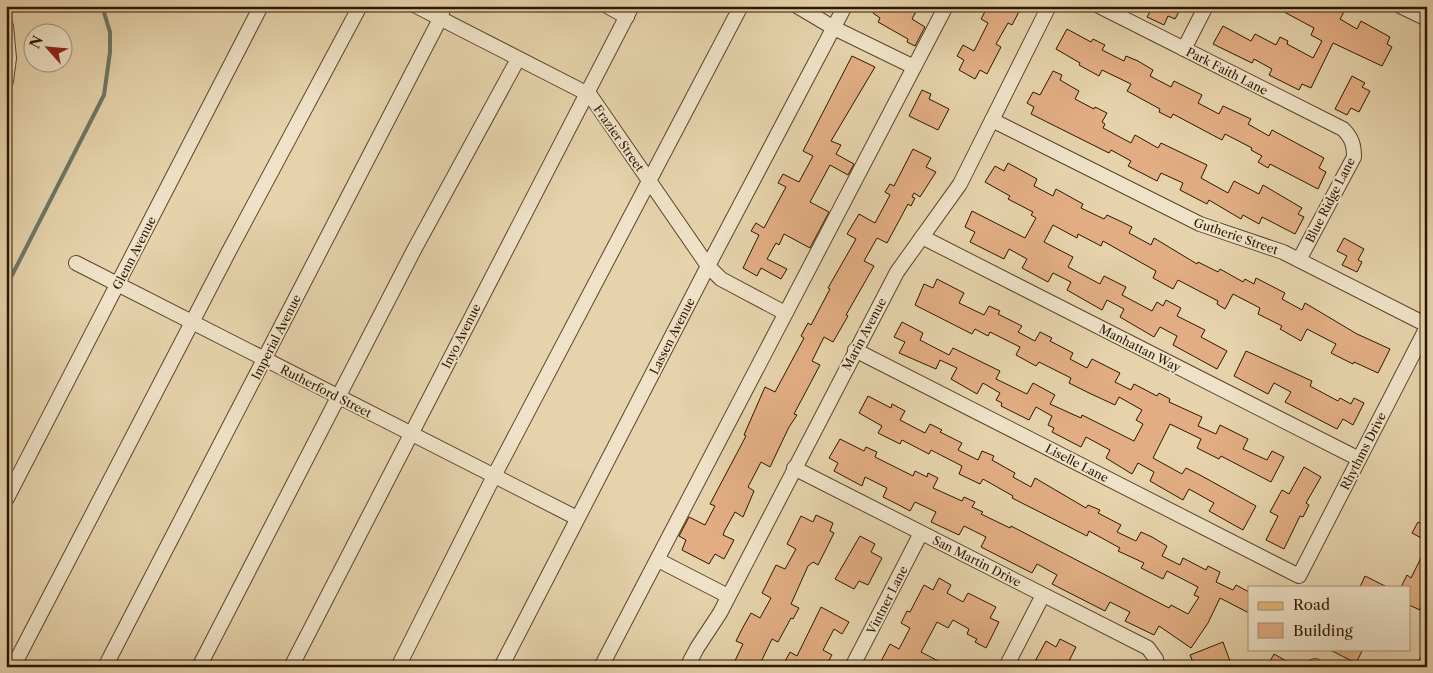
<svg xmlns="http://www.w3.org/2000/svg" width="1433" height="673" viewBox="0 0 1433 673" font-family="'Libre Caslon Text',serif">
  <rect width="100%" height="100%" fill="#e6d3ab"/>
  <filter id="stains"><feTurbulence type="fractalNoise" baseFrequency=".004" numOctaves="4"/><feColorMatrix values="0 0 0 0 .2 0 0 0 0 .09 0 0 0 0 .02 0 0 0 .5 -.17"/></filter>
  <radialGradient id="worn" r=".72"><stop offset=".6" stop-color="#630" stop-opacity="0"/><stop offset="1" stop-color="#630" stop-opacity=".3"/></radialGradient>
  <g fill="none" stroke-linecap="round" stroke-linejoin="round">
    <polyline stroke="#6c7767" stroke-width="4" points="6,287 104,95 110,52 110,32 102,6"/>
  </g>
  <g fill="#e2ad83" stroke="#2d1600">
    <polygon points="876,6 919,6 912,19 925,27 915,46 907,42 908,39 878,22 880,18 873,13"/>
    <polygon points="988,6 1022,6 1012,25 1008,23 996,44 1001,47 987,74 980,70 975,79 959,70 964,60 957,56 963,45 974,51 988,23 981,19"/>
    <polygon points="1148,6 1182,6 1175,19 1168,16 1164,25 1147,17 1152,8"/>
    <polygon points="1273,6 1332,6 1344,12 1340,19 1357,29 1361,21 1390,37 1387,44 1392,47 1382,66 1333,43 1311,88 1302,84 1299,90 1269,75 1272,69 1254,59 1252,63 1213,44 1223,26 1251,41 1255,34 1276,45 1280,37 1288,41 1287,44 1313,58 1322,41 1311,35 1314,28"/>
    <polygon points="1067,29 1091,42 1093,39 1105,45 1102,50 1124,61 1126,56 1138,61 1153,70 1150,76 1171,87 1174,81 1202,95 1198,103 1219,114 1223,106 1251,119 1248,124 1269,136 1272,130 1324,158 1319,168 1326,172 1318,189 1270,164 1268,168 1258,162 1262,156 1251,150 1252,148 1225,134 1222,140 1173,114 1171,118 1159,112 1160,109 1127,91 1131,84 1102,70 1099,76 1079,65 1080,63 1056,49"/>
    <polygon points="852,56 875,67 831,141 841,145 836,154 854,164 848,175 830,165 810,202 829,212 810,248 784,234 779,245 776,243 767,259 787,269 781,279 761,268 757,276 743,268 759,235 751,231 756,223 764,228 786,187 778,183 783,174 799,182 813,156 803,151"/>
    <polygon points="1053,71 1062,75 1060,80 1079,91 1075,99 1094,109 1095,107 1107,113 1102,122 1105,124 1103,128 1131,143 1135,135 1158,148 1161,143 1207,165 1201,178 1228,193 1234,181 1259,194 1263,185 1302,208 1298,214 1304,217 1295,234 1262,217 1259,224 1243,215 1241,219 1209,200 1207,204 1180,190 1183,183 1161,173 1157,181 1128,166 1131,161 1111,150 1109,153 1031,114 1034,107 1027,103 1033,92 1040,95"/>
    <polygon points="1352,76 1365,83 1362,87 1370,91 1359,112 1351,108 1347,115 1335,109"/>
    <polygon points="922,90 931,94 929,99 949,109 938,130 909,116"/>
    <polygon points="913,149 931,158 926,167 936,172 920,197 914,193 912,197 915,198 911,206 908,204 887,243 877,238 864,261 874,266 846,315 848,316 833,342 824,337 812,361 820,365 794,414 797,415 789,427 770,467 761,462 748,487 754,491 743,517 735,512 725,530 723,535 734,540 724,559 715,554 709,564 682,550 686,540 679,536 689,517 705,525 715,506 710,504 746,436 744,435 765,387 775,392 804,338 801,336 808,323 811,325 830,289 828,288 856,239 847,234 859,214 875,223 890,195 885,192 890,184 894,186"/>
    <polygon points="1008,163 1037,179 1034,186 1053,196 1056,189 1083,204 1081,208 1104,219 1107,215 1122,222 1132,227 1129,233 1151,245 1154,238 1197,264 1198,262 1218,272 1220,269 1243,282 1245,279 1254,284 1256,278 1285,293 1282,299 1302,310 1305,303 1357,334 1390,349 1378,373 1354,362 1353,364 1331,353 1336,344 1307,329 1301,341 1280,329 1282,326 1258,314 1260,308 1233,294 1225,309 1217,304 1218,301 1178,280 1173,289 1153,278 1156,271 1103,241 1101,246 1078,234 1077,238 1053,225 1044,242 1073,257 1068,267 1100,284 1104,276 1126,287 1122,295 1152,311 1157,302 1163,306 1166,300 1181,308 1177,316 1205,330 1201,337 1227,351 1217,369 1173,345 1177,336 1160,327 1154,337 1120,317 1124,309 1107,300 1102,310 1067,290 1071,282 1053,273 1048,282 1022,268 1027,259 1009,249 1004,259 970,242 975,232 965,227 972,211 1025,238 1036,218 1031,215 1033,212 1008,199 1010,196 985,182 995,166 1004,171"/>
    <polygon points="1344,238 1364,249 1358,260 1362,262 1357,272 1342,265 1347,256 1337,251"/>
    <polygon points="937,279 964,293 959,303 984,315 989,306 1000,311 998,314 1022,326 1018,332 1035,341 1040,332 1052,338 1050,341 1073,353 1070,359 1087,368 1092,359 1120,373 1115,382 1131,390 1134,384 1157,396 1159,393 1170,399 1169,402 1202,417 1198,426 1216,434 1220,425 1248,439 1243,449 1267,460 1272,451 1284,457 1271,482 1221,456 1219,459 1197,448 1201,439 1170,424 1153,458 1182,474 1186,468 1200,475 1256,506 1243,530 1209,511 1214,503 1189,489 1183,500 1150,481 1154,472 1138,463 1132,474 1106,458 1110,450 1086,437 1081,447 1052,432 1054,428 1048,425 1052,416 1036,407 1029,420 1001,406 1002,403 996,400 1000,393 983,383 977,394 951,379 957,368 940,360 936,369 899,353 905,342 894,337 902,322 923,333 920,340 949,355 953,348 1000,371 996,379 1027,394 1033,383 1055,395 1050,404 1081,418 1082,415 1134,441 1143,424 1136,420 1142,410 1119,397 1115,405 1089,393 1069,383 1071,378 1039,362 1036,366 1016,355 1020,347 990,332 988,336 975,329 972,334 915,305 924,284 933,288"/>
    <polygon points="1246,351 1312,381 1310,386 1338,401 1340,398 1351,404 1354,398 1364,403 1353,425 1343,419 1337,429 1285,402 1291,392 1274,383 1268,394 1234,376"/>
    <polygon points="868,396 891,408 892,404 905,411 900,420 925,433 930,424 942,430 940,432 962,443 958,450 978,460 982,451 994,456 992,460 1015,473 1013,477 1031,487 1035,478 1086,508 1088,505 1100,510 1098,513 1121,525 1117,532 1136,541 1141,532 1152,537 1167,546 1162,556 1180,565 1183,558 1206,570 1208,566 1220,572 1216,582 1233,590 1236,585 1249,592 1249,613 1220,598 1208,623 1191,648 1159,626 1154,635 1125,621 1130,612 1110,602 1105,611 1052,584 1057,575 1037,564 1032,573 981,547 986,537 964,526 959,535 931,522 936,512 915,502 910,511 899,505 883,497 887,488 865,477 862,486 834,471 838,463 829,458 840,439 864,451 866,447 877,452 875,457 913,476 915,471 927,477 928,473 938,478 933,488 962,501 964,497 975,502 972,507 983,512 981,514 1010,528 1011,526 1169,608 1171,605 1188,614 1199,597 1194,595 1198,587 1167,571 1163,579 1141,568 1144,563 1118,551 1120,548 1089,531 1087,536 1012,498 1013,496 983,479 980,484 959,474 962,466 931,450 929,454 902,440 900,444 878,433 882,426 859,413"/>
    <polygon points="1304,467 1321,477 1306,503 1309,505 1303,517 1300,516 1284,549 1266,540 1278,516 1270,512 1282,490 1289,494"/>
    <polygon points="816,515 833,523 830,531 834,533 818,565 813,562 808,566 791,604 799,608 793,619 791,618 778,642 772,639 760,664 758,663 756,667 732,667 743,644 736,641 742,629 751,613 760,618 771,598 762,593 776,565 785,569 796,549 787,544 801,516 813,522"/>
    <polygon points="1418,522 1427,527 1427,541 1412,533"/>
    <polygon points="860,536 875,544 871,552 882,558 868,585 859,581 854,589 835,579"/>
    <polygon points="1427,546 1427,596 1420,610 1409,605 1409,587 1401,587 1407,575 1411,578"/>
    <polygon points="1365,576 1387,587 1360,587"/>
    <polygon points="939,578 951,585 947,593 963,602 968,593 996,607 990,618 999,622 986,648 975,642 977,639 967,634 969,629 953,620 948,628 937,622 921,652 950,667 878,667 890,644 899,649 910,628 901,623 907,611 910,612 924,585 933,590"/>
    <polygon points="821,607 849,622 842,634 834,629 823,650 832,655 825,667 782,667 790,652 797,656"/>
    <polygon points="1060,639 1076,647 1066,667 1032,667 1046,641 1056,647"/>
    <polygon points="1223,642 1231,664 1224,667 1206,667 1205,663 1195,667 1190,655"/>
    <polygon points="1328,649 1363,649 1356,663"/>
    <polygon points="1274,654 1297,667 1267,667"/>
  </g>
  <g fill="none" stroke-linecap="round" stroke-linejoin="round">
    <g stroke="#5b452b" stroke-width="16">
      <g id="minor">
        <polyline points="416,6 590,95 708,266 721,279 785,313"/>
        <polyline points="607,6 627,17"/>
        <polyline points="797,6 834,28 914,67"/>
        <path d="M1099,6L1343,129C1352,138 1354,145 1354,157L1299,260"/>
        <polyline points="1400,6 1427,19"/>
        <polyline points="6,26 9,58 6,81"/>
        <polyline points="1184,49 1206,6"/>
        <polyline points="992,120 1200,224 1283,252 1427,325"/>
        <polyline points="922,237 1359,459"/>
        <polyline points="76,263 577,518"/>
        <polyline points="855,350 1299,576 1427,327"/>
        <polyline points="794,468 1148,648 1156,659 1157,667"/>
        <polyline points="6,500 261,6"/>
        <polyline points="658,560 728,596"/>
        <polyline points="13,667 228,253 360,6"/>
        <polyline points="105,667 440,19 444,6"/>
        <polyline points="199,667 414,250 518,59"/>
        <polyline points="291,667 632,6"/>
        <polyline points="398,667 494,476 741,6"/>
        <polyline points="501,667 708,266 845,6"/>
        <polyline points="601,667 946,6"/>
        <polyline points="687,667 697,648 720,613 897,272 960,184 1049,6"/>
        <polyline points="852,667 921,533"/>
        <polyline points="1006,667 1043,595"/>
        <polyline points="1314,667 1315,666"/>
      </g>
    </g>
    <g stroke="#2d1600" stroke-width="20">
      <polyline id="major" points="1426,667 1427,665"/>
    </g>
    <use href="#minor" stroke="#efe2c8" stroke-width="14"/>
    <use href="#major" stroke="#e3ba76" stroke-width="18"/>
  </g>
  <g text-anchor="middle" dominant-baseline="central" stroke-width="4" stroke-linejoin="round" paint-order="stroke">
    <g font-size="12" fill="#2d1600" stroke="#efe2c8">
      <text transform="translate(1227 71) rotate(27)">Park Faith Lane</text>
      <text transform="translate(619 138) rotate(55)">Frazier Street</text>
      <text transform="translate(1330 200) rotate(-63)">Blue Ridge Lane</text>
      <text transform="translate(1236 236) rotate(19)">Gutherie Street</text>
      <text transform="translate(134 253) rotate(-63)">Glenn Avenue</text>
      <text transform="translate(864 334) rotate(-62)">Marin Avenue</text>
      <text transform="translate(461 336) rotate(-63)">Inyo Avenue</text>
      <text transform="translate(672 336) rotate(-63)">Lassen Avenue</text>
      <text transform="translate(276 337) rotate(-63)">Imperial Avenue</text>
      <text transform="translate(1140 348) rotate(27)">Manhattan Way</text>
      <text transform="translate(326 391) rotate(27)">Rutherford Street</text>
      <text transform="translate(1363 451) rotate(-63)">Rhythms Drive</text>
      <text transform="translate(1077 463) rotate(27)">Liselle Lane</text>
      <text transform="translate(977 561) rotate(27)">San Martin Drive</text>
      <text transform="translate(887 600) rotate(-63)">Vintner Lane</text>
    </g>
  </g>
  <rect width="1433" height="673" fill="none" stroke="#e6d3ab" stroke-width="25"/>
  <rect x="8" y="8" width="1418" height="658" fill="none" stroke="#2d1600" stroke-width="2.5"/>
  <rect x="12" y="12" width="1408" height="648" fill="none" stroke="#2d1600"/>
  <rect x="1248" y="586" width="162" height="65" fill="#efe2c8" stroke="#a19078"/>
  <rect x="1258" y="602" width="25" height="8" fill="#e3ba76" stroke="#a19078"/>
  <text x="1293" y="610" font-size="15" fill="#2d1600">Road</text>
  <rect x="1258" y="623" width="25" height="15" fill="#e2ad83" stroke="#a19078"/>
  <text x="1293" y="636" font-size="15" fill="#2d1600">Building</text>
  <g transform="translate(48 48) rotate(297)"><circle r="24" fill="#efe2c8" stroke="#a19078"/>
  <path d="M0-4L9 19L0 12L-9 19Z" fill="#8f2418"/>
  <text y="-8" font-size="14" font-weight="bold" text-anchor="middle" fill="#2d1600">N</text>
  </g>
  <rect width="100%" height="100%" filter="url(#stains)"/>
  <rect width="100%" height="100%" fill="url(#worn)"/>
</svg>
